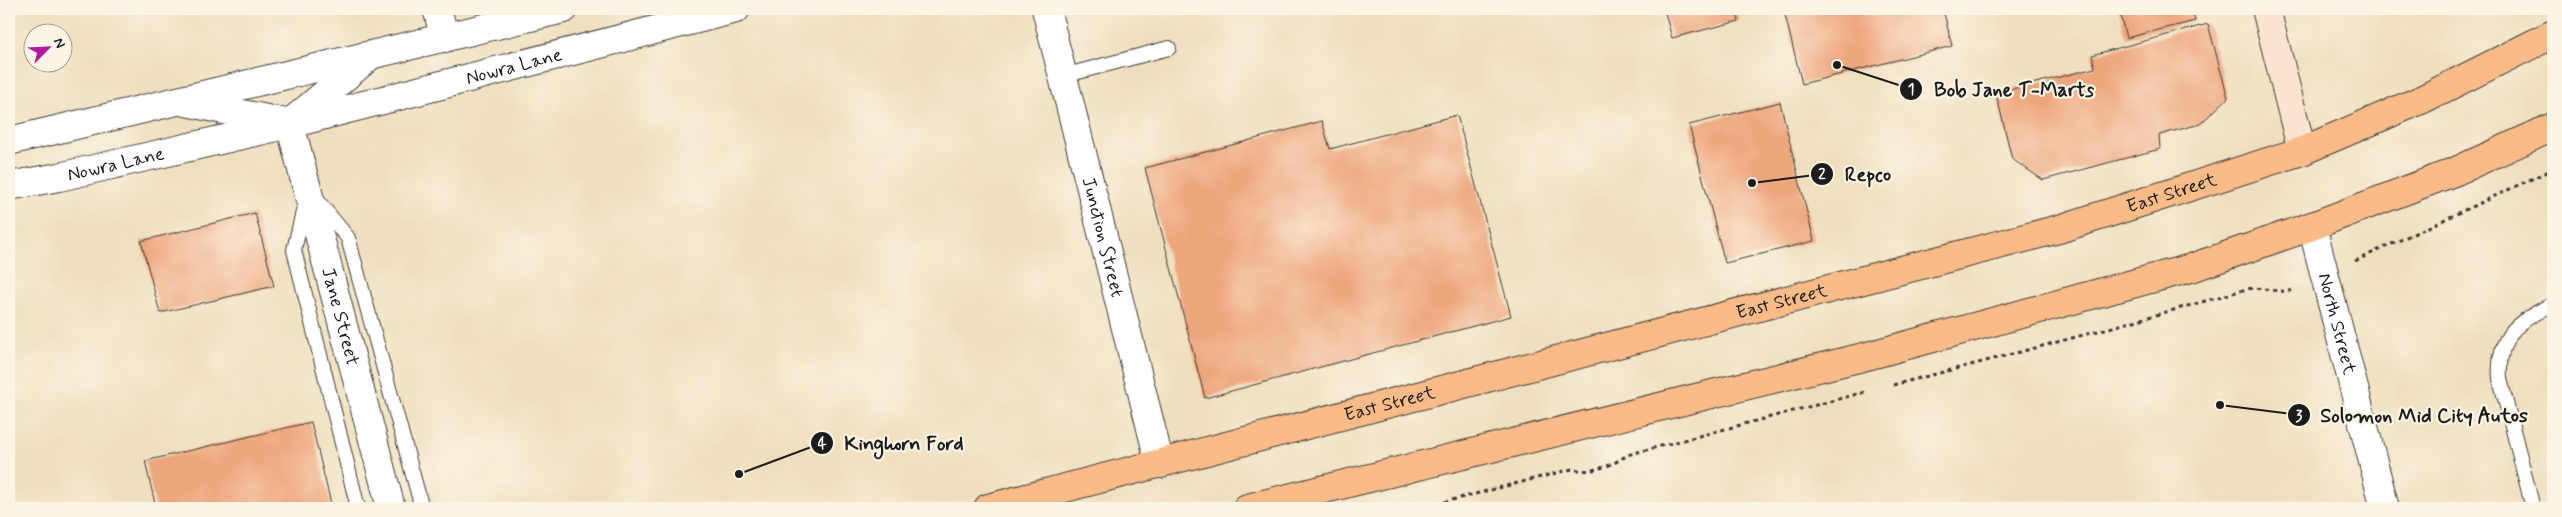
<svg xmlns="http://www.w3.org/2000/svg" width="2562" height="517" viewBox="0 0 2562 517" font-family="Mynerve,sans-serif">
  <rect width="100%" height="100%" fill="#fcf5e5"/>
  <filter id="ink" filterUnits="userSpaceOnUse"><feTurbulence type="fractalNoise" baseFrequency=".02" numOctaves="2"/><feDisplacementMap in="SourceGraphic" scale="10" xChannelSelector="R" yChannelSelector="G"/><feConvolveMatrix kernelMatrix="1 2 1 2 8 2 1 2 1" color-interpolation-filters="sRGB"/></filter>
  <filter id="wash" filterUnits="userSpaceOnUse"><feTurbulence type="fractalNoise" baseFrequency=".0096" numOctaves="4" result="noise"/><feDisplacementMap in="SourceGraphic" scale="20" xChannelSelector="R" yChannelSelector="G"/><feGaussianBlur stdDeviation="1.12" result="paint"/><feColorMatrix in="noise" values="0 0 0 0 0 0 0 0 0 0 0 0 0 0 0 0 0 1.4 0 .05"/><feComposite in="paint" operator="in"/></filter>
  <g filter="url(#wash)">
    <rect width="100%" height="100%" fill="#f0dfbe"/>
    <g id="blocks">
      <g fill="#eea67c">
        <polygon points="1664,9 1736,9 1739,21 1672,38"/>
        <polygon points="1811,9 1943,9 1952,46 1802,84 1785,15"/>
        <polygon points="2119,9 2192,9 2195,21 2126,38"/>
        <polygon points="2208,24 2228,98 2200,124 2159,135 2160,149 2043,180 2012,159 1996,93 2095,68 2092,55"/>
        <polygon points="1780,102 1814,241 1725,263 1689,125"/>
        <polygon points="1457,115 1511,316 1205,398 1145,168 1322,121 1330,149"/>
        <polygon points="255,213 274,286 160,313 141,241"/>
        <polygon points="311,422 332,508 156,508 145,461"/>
      </g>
    </g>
  </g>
  <g filter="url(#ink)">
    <use href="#blocks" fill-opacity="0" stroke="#3c3934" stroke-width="1"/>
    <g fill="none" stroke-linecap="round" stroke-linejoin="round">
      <g stroke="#3c3934" stroke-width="16">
        <g id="service">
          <polyline points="1063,76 1169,48"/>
          <polyline points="317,200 348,238 422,508"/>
          <polyline points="305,203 294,250 358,508"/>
          <path d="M2533,508L2500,379C2497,335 2516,323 2553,304"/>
        </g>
      </g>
      <g stroke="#3c3934" stroke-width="30">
        <g id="minor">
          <polyline points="437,9 445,38"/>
          <path id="s1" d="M1046,9L1160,464"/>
          <polyline points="186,102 281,122"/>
          <polyline points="295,119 365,60"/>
          <path id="s2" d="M290,124L391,508"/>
          <polyline points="9,141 564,9"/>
          <path id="s3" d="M9,186L59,177L290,124L736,9"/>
          <path id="s4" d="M2312,226L2385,508"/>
        </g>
      </g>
      <g stroke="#3c3934" stroke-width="30">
        <polyline id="secondary" points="2266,9 2302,151"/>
      </g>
      <g stroke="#3c3934" stroke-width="30">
        <g id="trunk">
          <path id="s5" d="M988,508L2059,229L2302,151L2421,100L2553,34"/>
          <polyline points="1247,508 1867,356 2191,268 2312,226 2454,172 2553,127"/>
        </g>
      </g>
      <g stroke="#3c3934" stroke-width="3" stroke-dasharray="4 4" stroke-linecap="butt">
        <polyline points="2355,261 2553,169"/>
        <path d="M1893,385C2010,355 2127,324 2243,290C2261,284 2281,296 2295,289"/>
        <path d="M1421,508L1572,469C1591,474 1612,466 1627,455L1865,392"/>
      </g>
      <use href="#service" stroke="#fff" stroke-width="14"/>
      <use href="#minor" stroke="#fff" stroke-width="28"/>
      <use href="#secondary" stroke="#fde4d0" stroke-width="28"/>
      <use href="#trunk" stroke="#f9bc89" stroke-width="28"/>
    </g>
  </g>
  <g text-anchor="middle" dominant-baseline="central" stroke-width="4.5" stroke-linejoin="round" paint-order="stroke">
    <g font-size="19" fill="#1c1c1c" stroke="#fcf5e5">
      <text stroke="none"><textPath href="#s3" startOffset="519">Nowra Lane</textPath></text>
      <text stroke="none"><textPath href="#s3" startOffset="109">Nowra Lane</textPath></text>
      <text stroke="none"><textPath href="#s5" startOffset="1225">East Street</textPath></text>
      <text stroke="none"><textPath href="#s1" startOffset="235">Junction Street</textPath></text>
      <text stroke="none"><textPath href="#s5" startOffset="820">East Street</textPath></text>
      <text stroke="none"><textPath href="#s2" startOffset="199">Jane Street</textPath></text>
      <text stroke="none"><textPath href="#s4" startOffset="101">North Street</textPath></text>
      <text stroke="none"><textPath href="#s5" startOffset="415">East Street</textPath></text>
    </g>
  </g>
  <path fill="none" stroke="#1c1c1c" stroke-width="2" d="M1837 65L1911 89M1752 183L1822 174M2220 405L2299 415M739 474L822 443"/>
  <g fill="#1c1c1c" stroke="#fcf5e5" stroke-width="2">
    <circle cx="1837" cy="65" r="5"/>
    <circle cx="1752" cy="183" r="5"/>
    <circle cx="2220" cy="405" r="5"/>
    <circle cx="739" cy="474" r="5"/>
    <circle cx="1911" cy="89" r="12"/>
    <circle cx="1822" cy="174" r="12"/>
    <circle cx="2299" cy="415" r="12"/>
    <circle cx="822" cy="443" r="12"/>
  </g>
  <g font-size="15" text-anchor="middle" font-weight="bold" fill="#fff">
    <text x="1911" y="94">1</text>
    <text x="1822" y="179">2</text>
    <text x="2299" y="421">3</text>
    <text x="822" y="448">4</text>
  </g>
  <g font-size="20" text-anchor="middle" font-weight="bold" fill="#1c1c1c" stroke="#fcf5e5" stroke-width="4.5" stroke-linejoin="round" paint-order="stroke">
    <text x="2014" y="96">Bob Jane T-Marts</text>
    <text x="1868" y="181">Repco</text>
    <text x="2424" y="422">Solomon Mid City Autos</text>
    <text x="904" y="450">Kinghorn Ford</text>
  </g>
  <rect width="2562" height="517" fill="none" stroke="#fcf5e5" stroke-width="30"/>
  <g transform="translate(48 48) rotate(66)"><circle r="24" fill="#fcf5e5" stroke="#a29e95"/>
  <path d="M0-4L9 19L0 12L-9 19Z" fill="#b5179e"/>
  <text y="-8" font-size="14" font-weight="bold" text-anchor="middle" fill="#1c1c1c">N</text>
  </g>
</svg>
